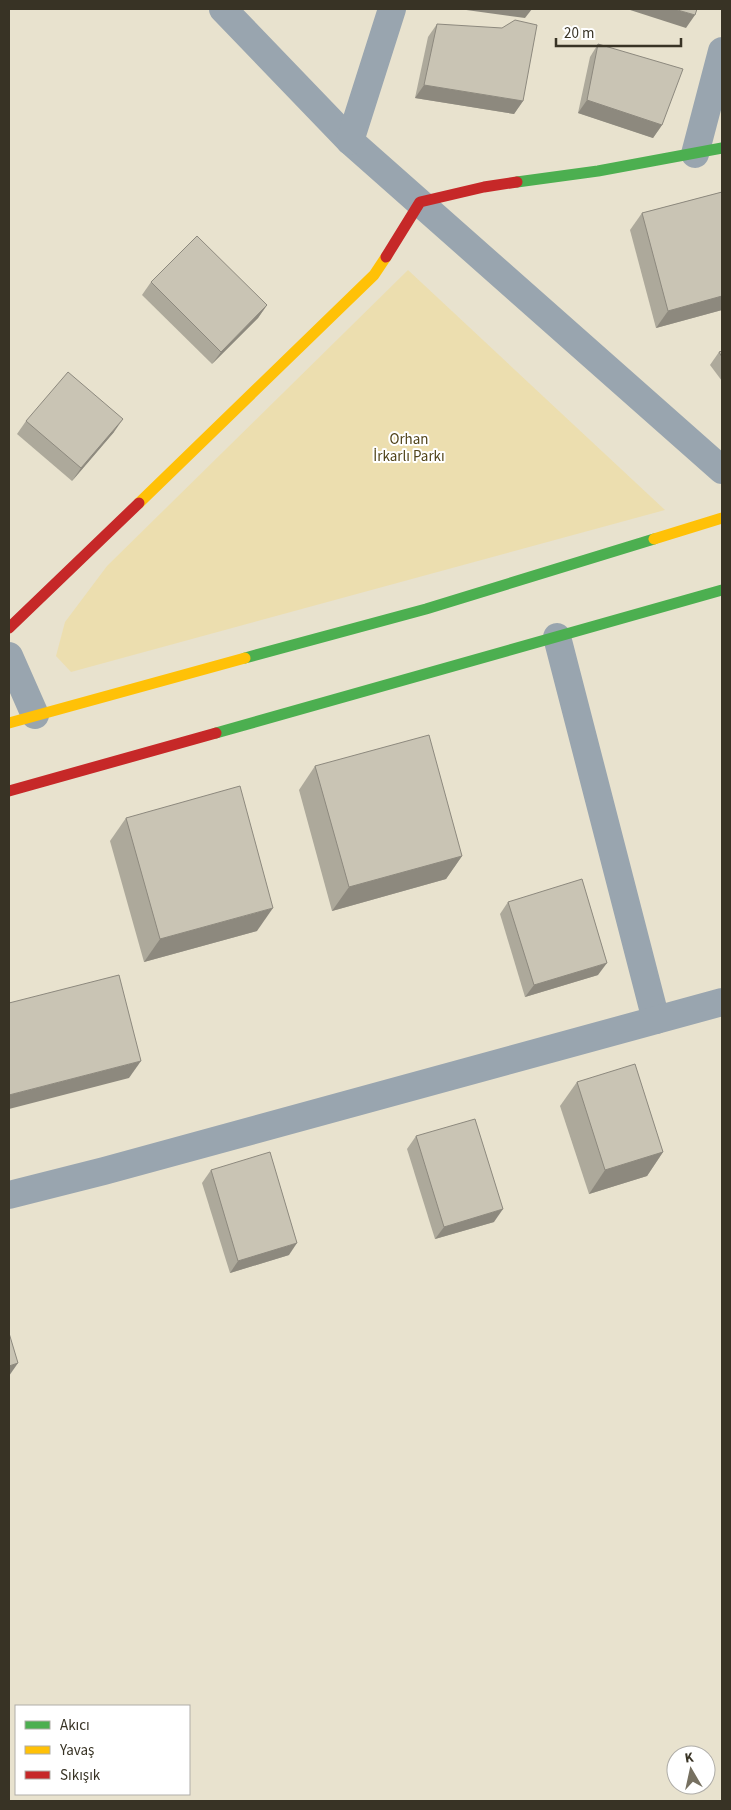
<svg xmlns="http://www.w3.org/2000/svg" width="731" height="1810" viewBox="0 0 731 1810" font-family="'Source Sans 3',sans-serif">
  <rect width="100%" height="100%" fill="#e8e2ce"/>
  <polygon fill="#ecdeaf" points="408,270 665,510 71,672 56,656 65,622 107,566"/>
  <g fill="none" stroke-linecap="round" stroke-linejoin="round">
    <g stroke="#99a5af" stroke-width="28">
      <polyline points="223,9 350,141 722,470"/>
      <polyline points="350,141 392,9"/>
      <polyline points="695,154 722,51"/>
      <polyline points="557,637 656,1020"/>
      <polyline points="9,656 35,715"/>
      <polyline points="9,1195 104,1171 722,1002"/>
    </g>
    <g stroke="#4caf50" stroke-width="11">
      <polyline points="517,182 598,171 722,148"/>
      <polyline points="245,658 426,609 654,539"/>
      <polyline points="216,733 722,590"/>
    </g>
    <g stroke="#ffc107" stroke-width="11">
      <polyline points="139,503 374,275 386,257"/>
      <polyline points="654,539 722,518"/>
      <polyline points="9,723 245,658"/>
    </g>
    <g stroke="#c62828" stroke-width="11">
      <polyline points="386,257 420,202 484,187 517,182"/>
      <polyline points="9,628 139,503"/>
      <polyline points="9,791 216,733"/>
    </g>
  </g>
  <g fill="#ada99b">
    <polygon points="437,24 523,101 514,114 415,98 428,37"/>
    <polygon points="598,44 662,125 653,138 578,113 590,57"/>
    <polygon points="722,192 722,310 656,328 630,230 642,213"/>
    <polygon points="151,282 267,305 258,318 212,364 142,295"/>
    <polygon points="722,351 722,381 710,365 719,352"/>
    <polygon points="26,421 114,432 72,481 17,434"/>
    <polygon points="315,766 462,856 446,879 332,911 299,790"/>
    <polygon points="126,818 257,931 144,962 110,841"/>
    <polygon points="508,902 598,975 525,997 500,914"/>
    <polygon points="577,1082 663,1152 647,1176 589,1194 560,1106"/>
    <polygon points="416,1136 494,1222 435,1239 407,1149"/>
    <polygon points="211,1170 289,1255 230,1273 202,1183"/>
  </g>
  <g fill="#8d897e">
    <polygon points="459,9 532,9 525,18"/>
    <polygon points="627,9 674,9 695,15 686,28"/>
    <polygon points="424,85 523,101 514,114 415,98"/>
    <polygon points="587,100 662,125 653,138 578,113"/>
    <polygon points="722,296 722,310 656,328 668,311"/>
    <polygon points="267,305 258,318 212,364 221,352"/>
    <polygon points="123,419 114,432 72,481 81,468"/>
    <polygon points="462,856 446,879 332,911 349,887"/>
    <polygon points="273,908 257,931 144,962 160,939"/>
    <polygon points="607,963 598,975 525,997 534,985"/>
    <polygon points="141,1061 129,1078 9,1109 9,1095"/>
    <polygon points="663,1152 647,1176 589,1194 605,1170"/>
    <polygon points="503,1209 494,1222 435,1239 444,1227"/>
    <polygon points="297,1243 289,1255 230,1273 238,1261"/>
    <polygon points="18,1363 9,1376 9,1366"/>
  </g>
  <g fill="#c9c4b4" stroke="#8d897e">
    <polygon points="674,9 697,9 695,15"/>
    <polygon points="515,20 537,25 523,101 424,85 437,24 502,28"/>
    <polygon points="598,44 683,69 662,125 587,100"/>
    <polygon points="722,192 722,296 668,311 642,213"/>
    <polygon points="197,236 267,305 221,352 151,282"/>
    <polygon points="722,351 722,357 719,352"/>
    <polygon points="68,372 123,419 81,468 26,421"/>
    <polygon points="429,735 462,856 349,887 315,766"/>
    <polygon points="240,786 273,908 160,939 126,818"/>
    <polygon points="582,879 607,963 534,985 508,902"/>
    <polygon points="119,975 141,1061 9,1095 9,1003"/>
    <polygon points="635,1064 663,1152 605,1170 577,1082"/>
    <polygon points="475,1119 503,1209 444,1227 416,1136"/>
    <polygon points="270,1152 297,1243 238,1261 211,1170"/>
    <polygon points="9,1333 18,1363 9,1366"/>
  </g>
  <g text-anchor="middle" dominant-baseline="central" stroke-width="4" stroke-linejoin="round" paint-order="stroke">
    <g font-size="15" fill="#504319" stroke="#fff">
      <text x="409" y="439">Orhan<tspan x="409" dy="17">İrkarlı Parkı</tspan></text>
    </g>
  </g>
  <rect width="731" height="1810" fill="none" stroke="#383325" stroke-width="20"/>
  <rect x="15" y="1705" width="175" height="90" fill="#ffffff" stroke="#afada8"/>
  <rect x="25" y="1721" width="25" height="8" fill="#4caf50" stroke="#afada8"/>
  <text x="60" y="1730" font-size="15" fill="#383325">Akıcı</text>
  <rect x="25" y="1746" width="25" height="8" fill="#ffc107" stroke="#afada8"/>
  <text x="60" y="1755" font-size="15" fill="#383325">Yavaş</text>
  <rect x="25" y="1771" width="25" height="8" fill="#c62828" stroke="#afada8"/>
  <text x="60" y="1780" font-size="15" fill="#383325">Sıkışık</text>
  <g transform="translate(691 1770) rotate(351)"><circle r="24" fill="#ffffff" stroke="#afada8"/>
  <path d="M0-4L9 19L0 12L-9 19Z" fill="#767060"/>
  <text y="-8" font-size="14" font-weight="bold" text-anchor="middle" fill="#383325">K</text>
  </g>
  <path d="M556 38v8h125v-8" fill="none" stroke="#383325" stroke-width="2.5"/>
  <text x="564" y="38" font-size="15" fill="#383325" stroke="#ffffff" stroke-width="4" paint-order="stroke">20 m</text>
</svg>
